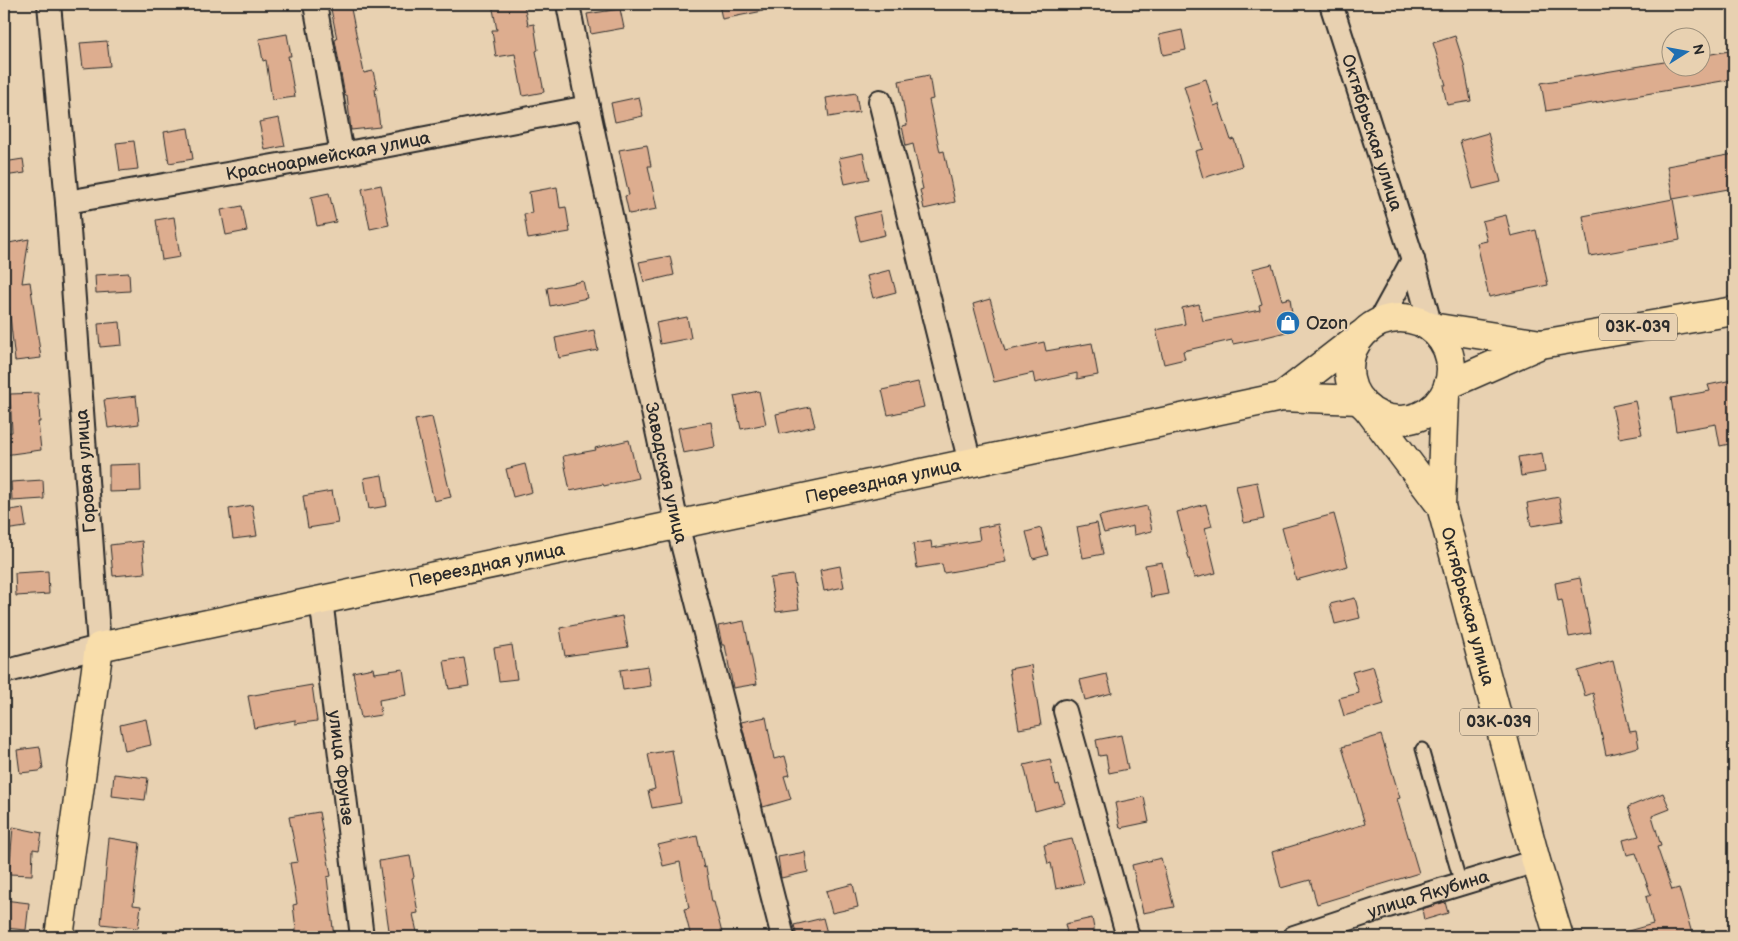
<svg xmlns="http://www.w3.org/2000/svg" width="1738" height="941" viewBox="0 0 1738 941" font-family="'Balsamiq Sans',sans-serif">
  <rect width="100%" height="100%" fill="#e8d1b1"/>
  <filter id="ink" filterUnits="userSpaceOnUse"><feTurbulence type="fractalNoise" baseFrequency=".02" numOctaves="2"/><feDisplacementMap in="SourceGraphic" scale="10" xChannelSelector="R" yChannelSelector="G"/><feConvolveMatrix kernelMatrix="1 2 1 2 8 2 1 2 1" color-interpolation-filters="sRGB"/></filter>
  <g filter="url(#ink)">
    <g fill="#ddad8f" stroke="#2b2b2b">
      <polygon points="330,4 350,4 364,73 373,71 377,89 375,89 380,127 351,130 347,95 345,96 335,40 337,39"/>
      <polygon points="492,4 524,4 528,25 534,24 538,50 536,51 544,92 523,96 515,54 496,57 492,30 497,30"/>
      <polygon points="719,4 763,4 763,11 722,19"/>
      <polygon points="620,9 624,28 591,34 587,14"/>
      <polygon points="1182,30 1186,50 1163,55 1159,35"/>
      <polygon points="287,34 291,56 288,56 295,97 272,100 266,60 263,61 259,39"/>
      <polygon points="1455,36 1464,64 1471,101 1447,105 1443,85 1446,85 1433,43"/>
      <polygon points="107,41 110,66 83,68 80,43"/>
      <polygon points="1729,51 1734,79 1546,111 1541,83 1670,61 1670,68 1700,68 1700,56"/>
      <polygon points="929,75 933,99 929,100 940,152 944,151 955,202 924,209 920,190 923,189 913,144 906,146 902,126 907,125 899,81"/>
      <polygon points="1206,79 1214,106 1219,104 1231,140 1234,139 1242,166 1203,178 1195,151 1203,149 1184,86"/>
      <polygon points="856,93 859,112 829,117 826,98"/>
      <polygon points="639,97 643,116 615,122 611,103"/>
      <polygon points="279,118 285,146 265,150 259,122"/>
      <polygon points="188,128 193,159 169,163 164,132"/>
      <polygon points="1488,133 1501,182 1473,189 1460,141"/>
      <polygon points="134,141 138,169 120,171 116,143"/>
      <polygon points="647,145 651,166 648,166 657,209 629,214 625,196 629,195 619,150"/>
      <polygon points="863,153 869,179 845,184 839,158"/>
      <polygon points="1734,154 1734,188 1673,199 1667,166"/>
      <polygon points="23,159 25,173 4,176 4,162"/>
      <polygon points="381,185 389,225 370,229 362,189"/>
      <polygon points="557,187 560,208 566,207 570,232 528,239 524,214 532,213 529,192"/>
      <polygon points="329,193 336,222 317,226 311,197"/>
      <polygon points="1673,199 1680,240 1590,256 1583,216"/>
      <polygon points="242,206 247,231 226,235 221,210"/>
      <polygon points="880,211 885,235 860,241 854,217"/>
      <polygon points="1506,215 1511,236 1536,230 1548,285 1489,297 1477,243 1487,241 1482,221"/>
      <polygon points="174,217 180,257 162,260 156,220"/>
      <polygon points="29,239 22,283 30,282 41,358 15,361 9,307 4,308 4,244"/>
      <polygon points="670,256 674,275 644,282 639,262"/>
      <polygon points="1272,264 1282,300 1290,298 1294,330 1258,339 1233,344 1232,340 1183,351 1185,359 1164,364 1156,330 1185,324 1182,308 1199,304 1203,321 1260,310 1259,305 1262,304 1252,269"/>
      <polygon points="890,270 896,292 873,298 867,276"/>
      <polygon points="129,273 130,291 96,293 95,275"/>
      <polygon points="583,281 587,298 550,306 547,288"/>
      <polygon points="990,299 1005,351 1044,342 1046,351 1092,343 1098,375 1077,379 1077,373 1035,383 1033,373 994,382 973,304"/>
      <polygon points="687,317 691,338 660,344 656,323"/>
      <polygon points="120,322 122,345 100,347 98,324"/>
      <polygon points="594,330 598,350 559,358 555,338"/>
      <polygon points="1732,380 1734,390 1734,443 1720,446 1716,424 1676,431 1671,398 1710,391 1708,385"/>
      <polygon points="918,382 924,407 888,415 882,390"/>
      <polygon points="759,391 766,424 741,429 734,396"/>
      <polygon points="38,393 40,422 38,422 41,450 4,455 4,433 12,432 10,394"/>
      <polygon points="136,396 139,424 108,428 104,400"/>
      <polygon points="1635,401 1642,434 1619,438 1612,406"/>
      <polygon points="810,407 815,426 780,434 776,414"/>
      <polygon points="432,417 451,497 434,501 415,420"/>
      <polygon points="711,422 715,447 683,453 678,428"/>
      <polygon points="629,440 638,478 604,486 603,484 570,491 563,456 596,450 595,448"/>
      <polygon points="1542,453 1545,472 1521,476 1518,457"/>
      <polygon points="140,464 141,491 109,492 109,465"/>
      <polygon points="525,464 532,492 513,497 506,469"/>
      <polygon points="382,475 387,506 369,509 364,478"/>
      <polygon points="43,480 44,499 12,501 11,482"/>
      <polygon points="1257,482 1264,519 1244,523 1236,486"/>
      <polygon points="332,491 338,523 308,528 303,496"/>
      <polygon points="1559,497 1563,521 1531,526 1527,503"/>
      <polygon points="1206,504 1212,526 1205,528 1216,573 1194,578 1177,512"/>
      <polygon points="252,505 257,536 233,539 229,509"/>
      <polygon points="1147,506 1152,531 1134,535 1133,526 1104,533 1099,516"/>
      <polygon points="23,508 26,527 4,530 4,511"/>
      <polygon points="1334,514 1348,566 1296,580 1282,528"/>
      <polygon points="1097,523 1103,554 1083,558 1077,527"/>
      <polygon points="998,524 1006,562 944,573 942,564 917,568 913,544 931,541 932,548 980,540 978,528"/>
      <polygon points="1041,528 1048,555 1033,559 1026,532"/>
      <polygon points="142,541 145,573 113,576 110,545"/>
      <polygon points="1162,562 1168,594 1151,597 1145,565"/>
      <polygon points="840,566 844,587 824,591 820,570"/>
      <polygon points="48,571 49,594 16,596 15,573"/>
      <polygon points="793,575 799,609 776,612 770,578"/>
      <polygon points="1580,578 1591,633 1569,637 1562,600 1558,601 1555,583"/>
      <polygon points="1355,598 1360,618 1335,624 1330,604"/>
      <polygon points="622,616 628,647 565,656 560,628"/>
      <polygon points="744,621 757,684 733,688 725,645 722,645 718,626"/>
      <polygon points="512,645 517,679 499,681 494,648"/>
      <polygon points="464,658 469,686 449,689 444,661"/>
      <polygon points="1613,661 1630,732 1636,731 1639,747 1606,755 1593,693 1585,696 1578,671"/>
      <polygon points="1031,665 1041,725 1019,729 1009,669"/>
      <polygon points="648,666 651,686 623,690 620,670"/>
      <polygon points="1373,666 1384,704 1344,716 1339,698 1359,693 1352,672"/>
      <polygon points="373,668 374,673 403,669 407,695 379,700 381,715 361,718 353,672"/>
      <polygon points="1107,674 1112,693 1085,700 1080,680"/>
      <polygon points="312,685 317,721 295,724 295,720 254,728 248,696"/>
      <polygon points="766,717 774,759 785,756 790,775 784,776 791,799 763,807 741,722"/>
      <polygon points="146,719 151,745 125,751 120,725"/>
      <polygon points="1121,735 1128,769 1109,773 1106,755 1099,756 1096,740"/>
      <polygon points="1381,735 1400,798 1397,799 1419,873 1317,904 1310,880 1281,888 1272,852 1365,824 1342,747"/>
      <polygon points="40,747 43,769 39,771 20,773 17,750"/>
      <polygon points="672,750 681,803 652,808 648,791 655,789 648,754"/>
      <polygon points="1050,759 1056,785 1059,784 1065,803 1035,811 1024,765"/>
      <polygon points="114,774 148,778 145,800 112,796"/>
      <polygon points="1663,793 1670,809 1652,816 1661,846 1657,847 1672,890 1679,888 1693,937 1621,937 1621,933 1653,924 1646,897 1651,895 1636,853 1627,855 1623,840 1639,836 1628,807"/>
      <polygon points="1144,797 1149,822 1120,828 1115,803"/>
      <polygon points="319,812 331,876 327,877 334,937 297,937 293,905 297,904 290,863 298,862 289,817"/>
      <polygon points="13,827 42,833 39,850 33,849 32,875 9,874"/>
      <polygon points="697,836 704,868 706,867 712,902 714,902 723,937 691,937 684,909 689,908 680,862 663,866 658,845"/>
      <polygon points="109,838 140,843 133,905 141,906 138,928 101,924"/>
      <polygon points="1072,839 1084,883 1056,889 1051,863 1048,864 1044,845"/>
      <polygon points="805,852 808,872 781,878 778,857"/>
      <polygon points="410,856 414,877 412,878 418,913 413,914 418,937 390,937 379,861"/>
      <polygon points="1161,858 1174,907 1143,913 1132,865"/>
      <polygon points="853,884 858,907 832,913 826,891"/>
      <polygon points="4,900 29,903 26,930 4,928"/>
      <polygon points="1445,902 1448,913 1424,920 1422,909"/>
      <polygon points="823,918 828,937 797,937 794,925"/>
      <polygon points="1092,918 1095,934 1083,937 1068,937 1065,924"/>
    </g>
    <g fill="none" stroke-linecap="round" stroke-linejoin="round">
      <g stroke="#2b2b2b" stroke-width="15">
        <polyline id="lane" points="1422,749 1461,884"/>
      </g>
      <g stroke="#2b2b2b" stroke-width="26">
        <g id="street">
          <polyline points="315,4 342,154"/>
          <path id="s1" d="M568,4L588,107L677,524L783,937"/>
          <path id="s2" d="M1331,4L1413,260L1431,327"/>
          <polyline points="880,101 970,463"/>
          <path id="s3" d="M67,202L342,154L588,107"/>
          <polyline points="1379,322 1413,260"/>
          <path id="s4" d="M321,599L362,937"/>
          <polyline points="4,672 99,647 67,202 49,4"/>
          <polyline points="1065,711 1128,937"/>
          <path id="s5" d="M1294,937L1388,906L1536,861"/>
        </g>
      </g>
      <g stroke="#2b2b2b" stroke-width="31">
        <g id="primary">
          <circle cx="1400" cy="369" r="51"/>
          <polyline points="1431,327 1541,344"/>
          <polyline points="1448,385 1541,344 1734,311"/>
          <path id="s6" d="M1445,395L1441,506L1536,861L1559,937"/>
          <polyline points="1281,397 1361,335"/>
          <polyline points="1368,409 1441,506"/>
          <path id="s7" d="M59,937L99,647L1281,397L1360,400"/>
        </g>
      </g>
      <use href="#lane" stroke="#e8d1b1" stroke-width="11"/>
      <use href="#street" stroke="#e8d1b1" stroke-width="22"/>
      <use href="#primary" stroke="#f9deab" stroke-width="28"/>
    </g>
  </g>
  <defs>
    <g id="shop-disc" transform="scale(1.25)"><circle r="9.5" fill="#1f6fb2" stroke="#e8d1b1"/><path d="M-5-2.5h2.3a2.7 3.5 0 0 1 5.4 0H5L5.5 6h-11ZM-1.5-2.5h3a1.5 2.3 0 0 0-3 0Z" fill="#fff"/></g>
  </defs>
  <g fill-rule="evenodd">
    <use href="#shop-disc" x="1288" y="323"/>
  </g>
  <g text-anchor="middle" dominant-baseline="central" stroke-width="5" stroke-linejoin="round" paint-order="stroke">
    <g fill="#e8d1b1" stroke="#645d53" stroke-width="1">
      <rect x="1599" y="313.5" width="78" height="27" rx="4"/>
      <rect x="1460" y="708.5" width="78" height="27" rx="4"/>
    </g>
    <g font-size="16" font-weight="bold" fill="#2b2b2b">
      <text x="1638" y="327">03К-039</text>
      <text x="1499" y="722">03К-039</text>
    </g>
    <g font-size="18" fill="#2b2b2b" stroke="#e8d1b1">
      <text stroke="none"><textPath href="#s2" startOffset="135">Октябрьская улица</textPath></text>
      <text stroke="none"><textPath href="#s3" startOffset="265">Красноармейская улица</textPath></text>
      <text transform="translate(86 471) rotate(-94)">Горовая улица</text>
      <text stroke="none"><textPath href="#s1" startOffset="479">Заводская улица</textPath></text>
      <text stroke="none"><textPath href="#s7" startOffset="1094">Переездная улица</textPath></text>
      <text stroke="none"><textPath href="#s7" startOffset="689">Переездная улица</textPath></text>
      <text stroke="none"><textPath href="#s6" startOffset="215">Октябрьская улица</textPath></text>
      <text stroke="none"><textPath href="#s4" startOffset="170">улица Фрунзе</textPath></text>
      <text stroke="none"><textPath href="#s5" startOffset="141">улица Якубина</textPath></text>
    </g>
    <g font-size="18" fill="#2b2b2b" stroke="#e8d1b1" text-anchor="start">
      <text x="1306" y="323">Ozon</text>
    </g>
  </g>
  <rect width="1738" height="941" fill="none" stroke="#e8d1b1" stroke-width="20"/>
  <rect x="10" y="10" width="1718" height="921" fill="none" stroke="#2b2b2b" stroke-width="2" filter="url(#ink)"/>
  <g transform="translate(1686 52) rotate(79)"><circle r="24" fill="#e8d1b1" stroke="#9c8f7b"/>
  <path d="M0-4L9 19L0 12L-9 19Z" fill="#1f6fb2"/>
  <text y="-8" font-size="14" font-weight="bold" text-anchor="middle" fill="#2b2b2b">N</text>
  </g>
</svg>
